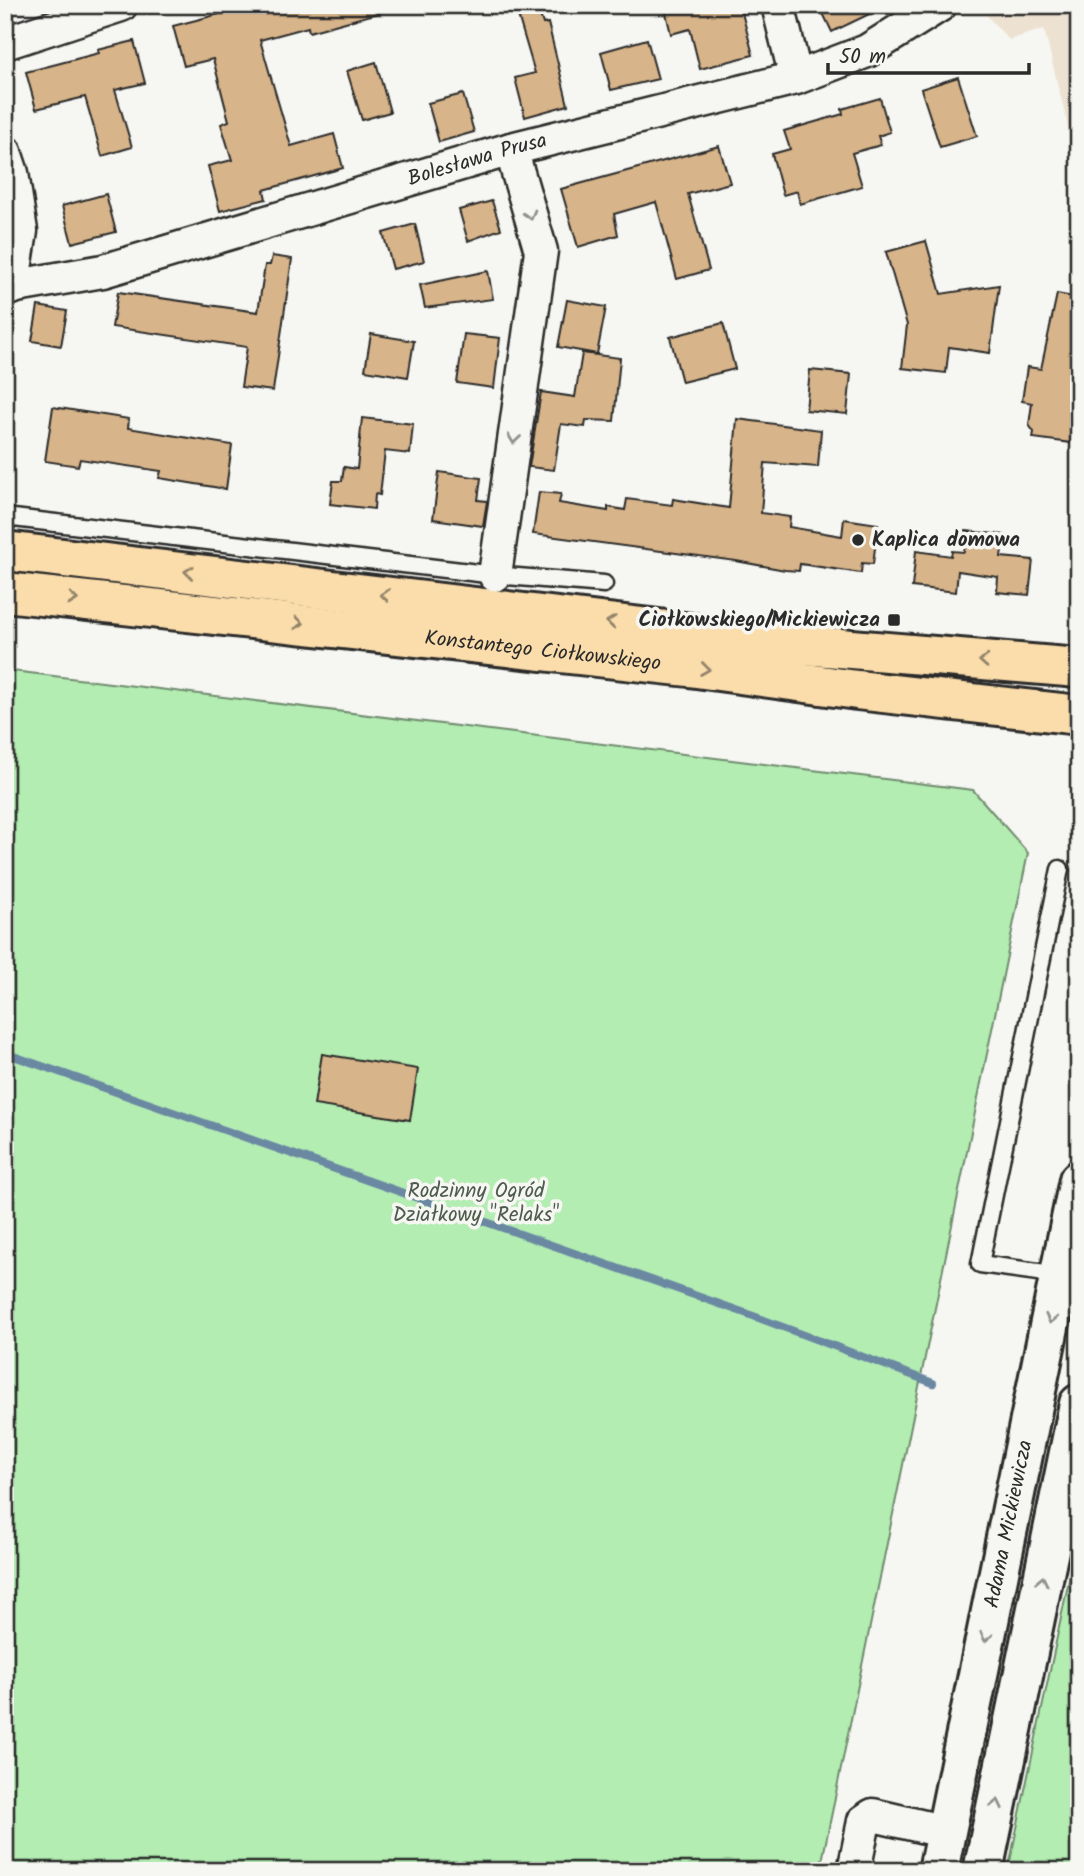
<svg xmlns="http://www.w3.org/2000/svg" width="1084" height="1876" viewBox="0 0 1084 1876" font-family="Kalam,sans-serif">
  <rect width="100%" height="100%" fill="#f6f6f2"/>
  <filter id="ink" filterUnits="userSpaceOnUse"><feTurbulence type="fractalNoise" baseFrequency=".0143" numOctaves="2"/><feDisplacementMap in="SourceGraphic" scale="14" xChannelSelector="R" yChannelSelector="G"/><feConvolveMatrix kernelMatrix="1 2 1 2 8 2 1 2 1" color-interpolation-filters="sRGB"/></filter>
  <g filter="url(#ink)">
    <polygon fill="#ede2d2" points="980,5 1079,5 1079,171 1044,29 1009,40 979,7"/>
    <g fill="#b3edb2" stroke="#6f8c6e" stroke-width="2">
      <polygon points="5,670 973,790 1028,853 820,1871 5,1871"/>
      <polygon points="1079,1532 1079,1871 1008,1871"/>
    </g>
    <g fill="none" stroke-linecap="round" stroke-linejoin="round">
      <polyline stroke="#6b88a2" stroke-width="8" points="5,1053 748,1314 933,1383"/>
    </g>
    <g fill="#d7b489" stroke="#2b2b2b" stroke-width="2">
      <polygon points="254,5 381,5 382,12 309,32 308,27 260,40 291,146 334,134 343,168 264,190 266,199 220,211 208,166 232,160 221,124 229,121 213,59 184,66 173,26"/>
      <polygon points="515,5 537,5 543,24 548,23 568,105 525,117 515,78 535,73"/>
      <polygon points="664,5 740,5 753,55 700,69 690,29 671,34"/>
      <polygon points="819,5 888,5 832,32"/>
      <polygon points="647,39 658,79 611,90 601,52"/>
      <polygon points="134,41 145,83 115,90 132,147 102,156 85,97 36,109 26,72 99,53 98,50"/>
      <polygon points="376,62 390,112 362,120 347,71"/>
      <polygon points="958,77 977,136 940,147 921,89"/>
      <polygon points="463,94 474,132 439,142 428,103"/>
      <polygon points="880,98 890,132 878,136 881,145 852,153 862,186 800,204 797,191 783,195 772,154 790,149 784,131 843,114 842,109"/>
      <polygon points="719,146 730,183 688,194 709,270 677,279 656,202 614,214 618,235 578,247 561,189"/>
      <polygon points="106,194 116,232 72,243 62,206"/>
      <polygon points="492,201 501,229 468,241 459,210"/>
      <polygon points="415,224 424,261 393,269 383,233"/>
      <polygon points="926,241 941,294 999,285 990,353 949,347 946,373 902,368 907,325 886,252"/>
      <polygon points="272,256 292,259 273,391 241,387 247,347 112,327 118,292 258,312 265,265 270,265"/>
      <polygon points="488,271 493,299 425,308 420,285"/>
      <polygon points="1057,294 1079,298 1079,444 1033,438 1034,432 1029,425 1032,403 1022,401 1027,367 1041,369"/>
      <polygon points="567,300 606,307 597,354 558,347"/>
      <polygon points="38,306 67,311 61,346 32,341"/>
      <polygon points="723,323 735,369 682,382 670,337"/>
      <polygon points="371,334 414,341 408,377 365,370"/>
      <polygon points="464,334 500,338 494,388 457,383"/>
      <polygon points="582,353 620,358 614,421 586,420 585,427 561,424 554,470 529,467 541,392 575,397"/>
      <polygon points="810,370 851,374 847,414 806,410"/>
      <polygon points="53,407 129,419 128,428 232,445 226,489 159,478 161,471 80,459 78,466 45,461"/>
      <polygon points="362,418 413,424 410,454 385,451 380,495 375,494 374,509 330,504 333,481 342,481 344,467 357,469"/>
      <polygon points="737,419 821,430 818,467 765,463 761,513 790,517 789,527 842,536 844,519 878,524 873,564 862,563 861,573 800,564 799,571 785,570 736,561 533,534 539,492 561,494 559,503 608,511 608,507 625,510 627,499 672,505 673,499 729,508"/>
      <polygon points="439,472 481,478 478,500 487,501 483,526 433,519"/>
      <polygon points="966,531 1004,535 1001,557 1033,560 1029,595 997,592 998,577 958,571 956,592 912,587 916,551 951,556 952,551 964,552"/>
      <polygon points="322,1054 418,1069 410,1120 314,1105"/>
    </g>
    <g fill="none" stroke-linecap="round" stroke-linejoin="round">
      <g stroke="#2b2b2b" stroke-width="21">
        <g id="lane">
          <polyline points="5,517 495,575 604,584"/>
          <polyline points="1060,1275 980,1264 1060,869"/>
        </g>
      </g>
      <g stroke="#2b2b2b" stroke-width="37">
        <g id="street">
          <polyline points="778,5 796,78"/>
          <polyline points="5,43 121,5"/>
          <polyline points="5,152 12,173 21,231 12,288"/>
          <path id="s1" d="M5,288L103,271L511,149L796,78L867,51L940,5"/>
          <polyline points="495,575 541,251 511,149"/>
          <polyline points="854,1871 864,1821 873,1815 946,1832"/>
        </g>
      </g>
      <g stroke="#2b2b2b" stroke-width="44">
        <g id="secondary">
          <path id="s2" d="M938,1871L1079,1180"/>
          <polyline points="983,1871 1079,1404"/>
        </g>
      </g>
      <g stroke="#2b2b2b" stroke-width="44">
        <g id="primary">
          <polyline points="5,551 768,642 1079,668"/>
          <path id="s3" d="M5,592L689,667L857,690L1079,715"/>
        </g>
      </g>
      <use href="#lane" stroke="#f6f6f2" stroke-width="16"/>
      <use href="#street" stroke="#f6f6f2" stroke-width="32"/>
      <use href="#secondary" stroke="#f6f6f2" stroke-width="38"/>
      <use href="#primary" stroke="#fbddab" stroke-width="38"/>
    </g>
    <defs><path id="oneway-chevron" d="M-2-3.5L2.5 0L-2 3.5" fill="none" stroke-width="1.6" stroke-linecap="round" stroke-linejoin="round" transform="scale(1.75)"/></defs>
    <g stroke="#90908e">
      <use href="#oneway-chevron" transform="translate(530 215) rotate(74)"/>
      <use href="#oneway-chevron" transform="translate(514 439) rotate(98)"/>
      <use href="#oneway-chevron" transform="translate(1051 1319) rotate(102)"/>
      <use href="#oneway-chevron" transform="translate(1042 1581) rotate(-78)"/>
      <use href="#oneway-chevron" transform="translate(986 1637) rotate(102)"/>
      <use href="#oneway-chevron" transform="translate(997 1804) rotate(-78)"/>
    </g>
    <g stroke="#93846b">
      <use href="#oneway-chevron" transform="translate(189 572) rotate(-173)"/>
      <use href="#oneway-chevron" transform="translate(385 595) rotate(-173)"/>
      <use href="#oneway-chevron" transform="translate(73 599) rotate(6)"/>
      <use href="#oneway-chevron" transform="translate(611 622) rotate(-173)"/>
      <use href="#oneway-chevron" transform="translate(299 623) rotate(6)"/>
      <use href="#oneway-chevron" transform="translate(984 661) rotate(-176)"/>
      <use href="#oneway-chevron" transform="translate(705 669) rotate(8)"/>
    </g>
  </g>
  <g fill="#2b2b2b" stroke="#f6f6f2" stroke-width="2.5">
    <circle cx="858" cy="540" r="7"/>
    <rect x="887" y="613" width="14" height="14" rx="3.5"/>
  </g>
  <g text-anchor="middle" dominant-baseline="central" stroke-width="7" stroke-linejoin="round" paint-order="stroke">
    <g font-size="21" fill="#2b2b2b" stroke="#f6f6f2">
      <text stroke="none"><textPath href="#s1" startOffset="490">Bolesława Prusa</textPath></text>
      <text stroke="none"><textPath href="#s3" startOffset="541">Konstantego Ciołkowskiego</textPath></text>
      <text stroke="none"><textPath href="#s2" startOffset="354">Adama Mickiewicza</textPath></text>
    </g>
    <g font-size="21" font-weight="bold" fill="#2b2b2b" stroke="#f6f6f2" text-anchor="start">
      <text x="872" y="540">Kaplica domowa</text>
      <text x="880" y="620" text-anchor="end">Ciołkowskiego/Mickiewicza</text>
    </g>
    <g font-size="21" fill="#4d5c4d" stroke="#f6f6f2">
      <text x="476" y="1191">Rodzinny Ogród<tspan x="476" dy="24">Działkowy "Relaks"</tspan></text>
    </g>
  </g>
  <rect width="1084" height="1876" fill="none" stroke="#f6f6f2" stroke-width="28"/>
  <rect x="14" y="14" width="1056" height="1848" fill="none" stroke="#2b2b2b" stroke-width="2.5" filter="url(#ink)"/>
  <path d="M828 63v10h201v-10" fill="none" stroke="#2b2b2b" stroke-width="3.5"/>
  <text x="839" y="63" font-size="21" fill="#2b2b2b" stroke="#f6f6f2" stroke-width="5" paint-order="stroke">50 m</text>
</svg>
